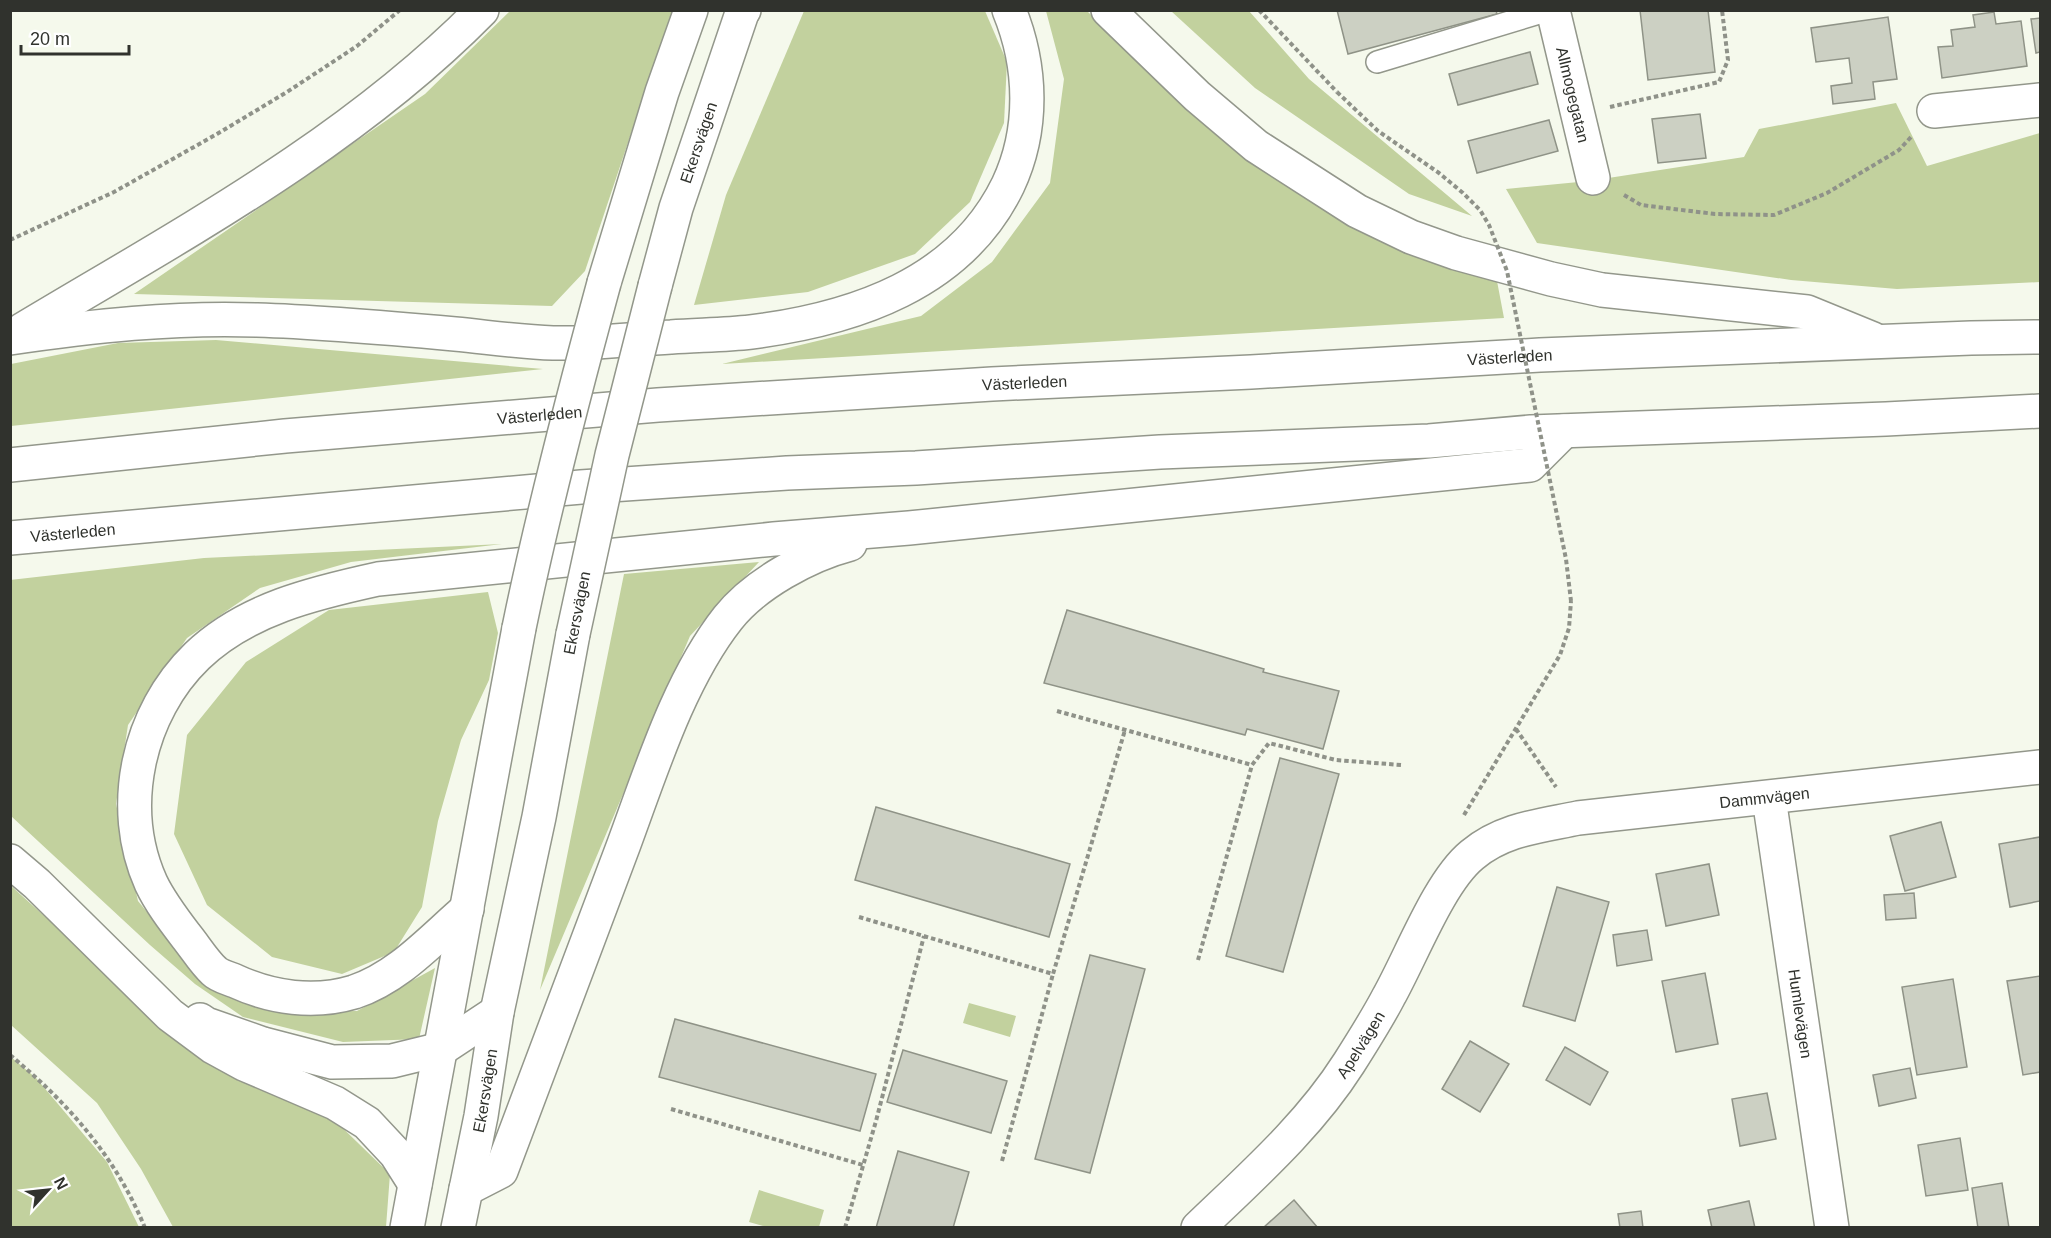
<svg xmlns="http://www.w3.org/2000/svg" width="2051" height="1238" viewBox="0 0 2051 1238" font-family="Arial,sans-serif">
  <rect width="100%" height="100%" fill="#f5f9ec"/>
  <g fill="#c2d19e">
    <polygon points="510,11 672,11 585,271 552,306 134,294 425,94"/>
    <polygon points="804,11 985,11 1007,62 1004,123 970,202 915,254 808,292 694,305 726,195"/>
    <polygon points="1046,11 1087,11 1174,96 1462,267 1497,281 1504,318 722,364 921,316 992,262 1050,183 1064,79"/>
    <polygon points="1171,11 1249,11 1309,79 1472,216 1409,194 1255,88"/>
    <polygon points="1896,103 1927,166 2040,133 2040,282 1897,289 1791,280 1537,243 1506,189 1589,181 1744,157 1759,129"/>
    <polygon points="216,340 543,369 11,426 11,364 118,343"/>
    <polygon points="502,544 351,562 260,588 187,638 128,725 116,804 138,901 207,985 285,1012 357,1011 435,968 419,1039 343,1042 243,1017 195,984 150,945 11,816 10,580 204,558"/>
    <polygon points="759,562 690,636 540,990 624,574"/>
    <polygon points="488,592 498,633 489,680 461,740 438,821 422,907 394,952 342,974 272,957 207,905 174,834 187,735 246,662 329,610"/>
    <polygon points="10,885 113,978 323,1109 390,1174 386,1227 173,1227 141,1169 97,1103 11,1025"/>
    <polygon points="969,1003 1016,1016 1010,1037 963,1023"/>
    <polygon points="11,1057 36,1078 107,1162 139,1227 11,1227"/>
    <polygon points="759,1190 824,1210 819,1227 767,1227 749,1222"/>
  </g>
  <g fill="#ccd0c3" stroke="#8f9387" stroke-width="1.5">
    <polygon points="1337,10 1496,10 1497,14 1348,54"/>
    <polygon points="1640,10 1708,10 1715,72 1648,80"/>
    <polygon points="1994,12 1996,24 2021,21 2027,66 1942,78 1938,47 1953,46 1951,30 1975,27 1973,15"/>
    <polygon points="1888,17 1897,79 1873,82 1875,99 1833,104 1831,86 1852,83 1849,58 1816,62 1811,28"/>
    <polygon points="2040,18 2040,52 2036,53 2031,19"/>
    <polygon points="1530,52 1538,84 1458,105 1449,74"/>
    <polygon points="1700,114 1706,158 1658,163 1652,119"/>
    <polygon points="1549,120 1558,151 1477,173 1468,141"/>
    <polygon points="1067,610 1264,669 1263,672 1339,691 1323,749 1247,729 1245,735 1044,683"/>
    <polygon points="1280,758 1339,774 1283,972 1226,956"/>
    <polygon points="876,807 1070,864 1049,937 855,880"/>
    <polygon points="1941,822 1956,877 1905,891 1890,836"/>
    <polygon points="2040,837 2040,901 2010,907 1999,844"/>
    <polygon points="1709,864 1719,915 1666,926 1656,874"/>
    <polygon points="1557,887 1609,902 1575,1021 1523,1006"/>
    <polygon points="1914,893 1916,918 1886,920 1884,895"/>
    <polygon points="1647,930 1652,960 1617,966 1613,935"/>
    <polygon points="1090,955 1145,969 1090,1173 1035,1159"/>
    <polygon points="1705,973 1718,1044 1676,1052 1662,981"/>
    <polygon points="2040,976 2040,1072 2023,1075 2007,981"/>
    <polygon points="1953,979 1967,1067 1917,1075 1902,987"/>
    <polygon points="675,1019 876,1074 860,1131 659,1077"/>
    <polygon points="1470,1041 1509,1064 1480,1112 1442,1089"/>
    <polygon points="1565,1047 1608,1072 1590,1105 1546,1080"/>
    <polygon points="903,1050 1007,1081 991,1133 887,1102"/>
    <polygon points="1910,1068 1916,1098 1879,1106 1873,1075"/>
    <polygon points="1767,1093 1776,1139 1740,1146 1732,1099"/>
    <polygon points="1960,1138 1968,1190 1926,1196 1918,1145"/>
    <polygon points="898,1151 969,1172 953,1228 876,1228"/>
    <polygon points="2002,1183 2009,1228 1978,1228 1972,1188"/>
    <polygon points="1294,1200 1318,1228 1263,1228"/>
    <polygon points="1749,1201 1755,1228 1712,1228 1708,1210"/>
    <polygon points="1641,1211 1643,1228 1620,1228 1618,1214"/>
  </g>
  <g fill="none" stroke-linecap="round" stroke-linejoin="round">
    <g stroke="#93978b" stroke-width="24">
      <polyline id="service" points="1377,62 1549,10"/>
    </g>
    <g stroke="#93978b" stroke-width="36">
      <g id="minor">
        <path id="s1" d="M1553,10L1593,178"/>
        <polyline points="1934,111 2040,100"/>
        <path id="s2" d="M1769,798L1832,1228"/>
        <path id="s3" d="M1198,1228C1252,1176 1309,1126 1349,1063C1363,1041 1377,1019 1389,996C1411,957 1439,882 1472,855C1503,829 1540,826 1578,818L2040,767"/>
      </g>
    </g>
    <g stroke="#93978b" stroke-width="36">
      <g id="secondary">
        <polyline points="604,283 662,92 691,10"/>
        <path id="s4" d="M655,286L676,208L743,10"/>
        <polyline points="407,1228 519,628"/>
        <path id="s5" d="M458,1228L481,1116L497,1012L539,817L573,634"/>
      </g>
    </g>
    <g stroke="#93978b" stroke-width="36">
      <g id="motorway">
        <polyline points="1108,10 1197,96 1256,146 1357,211 1411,237 1456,253 1551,279 1602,290 1807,312 1873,339"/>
        <polyline points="742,12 744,10"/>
        <path d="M22,330C182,234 350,144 482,10"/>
        <path d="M10,338C92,326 174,317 257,320C323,322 389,328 455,334C487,337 521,342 553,343C592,344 632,339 671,337C698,335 725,335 751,332C854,319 960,284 1008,185C1034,130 1032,66 1009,10"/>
        <path id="s6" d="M10,465L285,436L658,405L992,384L1251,372L1540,355L1971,338L2040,337"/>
        <path id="s7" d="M10,538L581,487L787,473L916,468L1160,452L1429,441L1531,432L1886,419L2040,411"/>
        <polyline points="10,861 37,884 170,1015 213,1047 244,1064 335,1103 367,1123 396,1154 415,1184"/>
        <path d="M467,909C432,939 399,977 354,992C314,1004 272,998 235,981C228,978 219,976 214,971C204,962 195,947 186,936C173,919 160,902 151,883C117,807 138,713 197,656C246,609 314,593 378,579L774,539L909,528L1530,465L1564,431"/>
        <polyline points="200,1020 206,1024 263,1044 332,1062 392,1061 441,1049 497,1012"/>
        <path d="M466,1189L501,1171C542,1062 583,953 624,844C651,771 679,680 728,618C755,584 808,555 850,544"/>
      </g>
    </g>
    <g stroke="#8f9289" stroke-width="4" stroke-dasharray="4.5 3" stroke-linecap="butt">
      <polyline points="1259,10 1337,92"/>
      <polyline points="1610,107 1719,82 1728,60 1722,10"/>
      <polyline points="1624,195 1641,205 1715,214 1774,215 1827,193 1899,150 1912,136"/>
      <polyline points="10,240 114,192 217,134 287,92 357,46 400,10"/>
      <polyline points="1057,711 1252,765 1269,743 1336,760 1401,765"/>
      <polyline points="1516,729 1556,787"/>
      <polyline points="1464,815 1560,655 1569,628 1571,601"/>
      <polyline points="859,917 1053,974 1125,730"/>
      <polyline points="1198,960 1252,765"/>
      <path d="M10,1055C68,1103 116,1157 145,1228"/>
      <polyline points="671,1109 863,1165"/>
      <polyline points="1002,1161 1053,974"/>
      <polyline points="845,1228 876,1121 924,936"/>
    </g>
    <use href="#service" stroke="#fff" stroke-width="21"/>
    <use href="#minor" stroke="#fff" stroke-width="33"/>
    <use href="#secondary" stroke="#fff" stroke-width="33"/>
    <use href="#motorway" stroke="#fff" stroke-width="33"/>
    <g stroke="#93978b" stroke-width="36" stroke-linecap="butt">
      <g id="secondary-bridge">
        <path d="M519,628C543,511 573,397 604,283"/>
        <polyline points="573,634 612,455 655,286"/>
      </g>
    </g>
    <polyline stroke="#8f9289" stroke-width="4" stroke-dasharray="4.5 3" stroke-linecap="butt" points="1337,92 1378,131 1439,173 1463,193 1480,210 1489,225 1507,271 1566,559 1571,601"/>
    <use href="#secondary-bridge" stroke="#fff" stroke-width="33"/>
  </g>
  <g text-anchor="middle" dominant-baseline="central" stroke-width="6" stroke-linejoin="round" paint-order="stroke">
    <g font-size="16" fill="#30322d" stroke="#fff">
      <text stroke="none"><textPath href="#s1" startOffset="87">Allmogegatan</textPath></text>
      <text stroke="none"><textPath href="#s4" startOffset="150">Ekersvägen</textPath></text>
      <text stroke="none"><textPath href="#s6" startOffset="1504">Västerleden</textPath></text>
      <text stroke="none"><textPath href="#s6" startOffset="1018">Västerleden</textPath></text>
      <text stroke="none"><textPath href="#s6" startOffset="532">Västerleden</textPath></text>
      <text stroke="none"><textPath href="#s7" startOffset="63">Västerleden</textPath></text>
      <text transform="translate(577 613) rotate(-79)">Ekersvägen</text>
      <text stroke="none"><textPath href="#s3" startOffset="768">Dammvägen</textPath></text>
      <text stroke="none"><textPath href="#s2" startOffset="218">Humlevägen</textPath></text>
      <text stroke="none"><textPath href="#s3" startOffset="246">Apelvägen</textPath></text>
      <text stroke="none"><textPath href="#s5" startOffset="140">Ekersvägen</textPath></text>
    </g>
  </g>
  <rect width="2051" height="1238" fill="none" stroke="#30322d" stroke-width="24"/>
  <g transform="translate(48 1190) rotate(63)" stroke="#ffffff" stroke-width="4.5" paint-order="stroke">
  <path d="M0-4.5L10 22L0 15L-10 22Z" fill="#30322d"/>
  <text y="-9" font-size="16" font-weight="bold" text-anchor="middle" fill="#30322d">N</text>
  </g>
  <path d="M21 45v9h108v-9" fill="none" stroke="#30322d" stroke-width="3"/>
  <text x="30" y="45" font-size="18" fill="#30322d" stroke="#ffffff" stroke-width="4.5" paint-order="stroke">20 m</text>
</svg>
